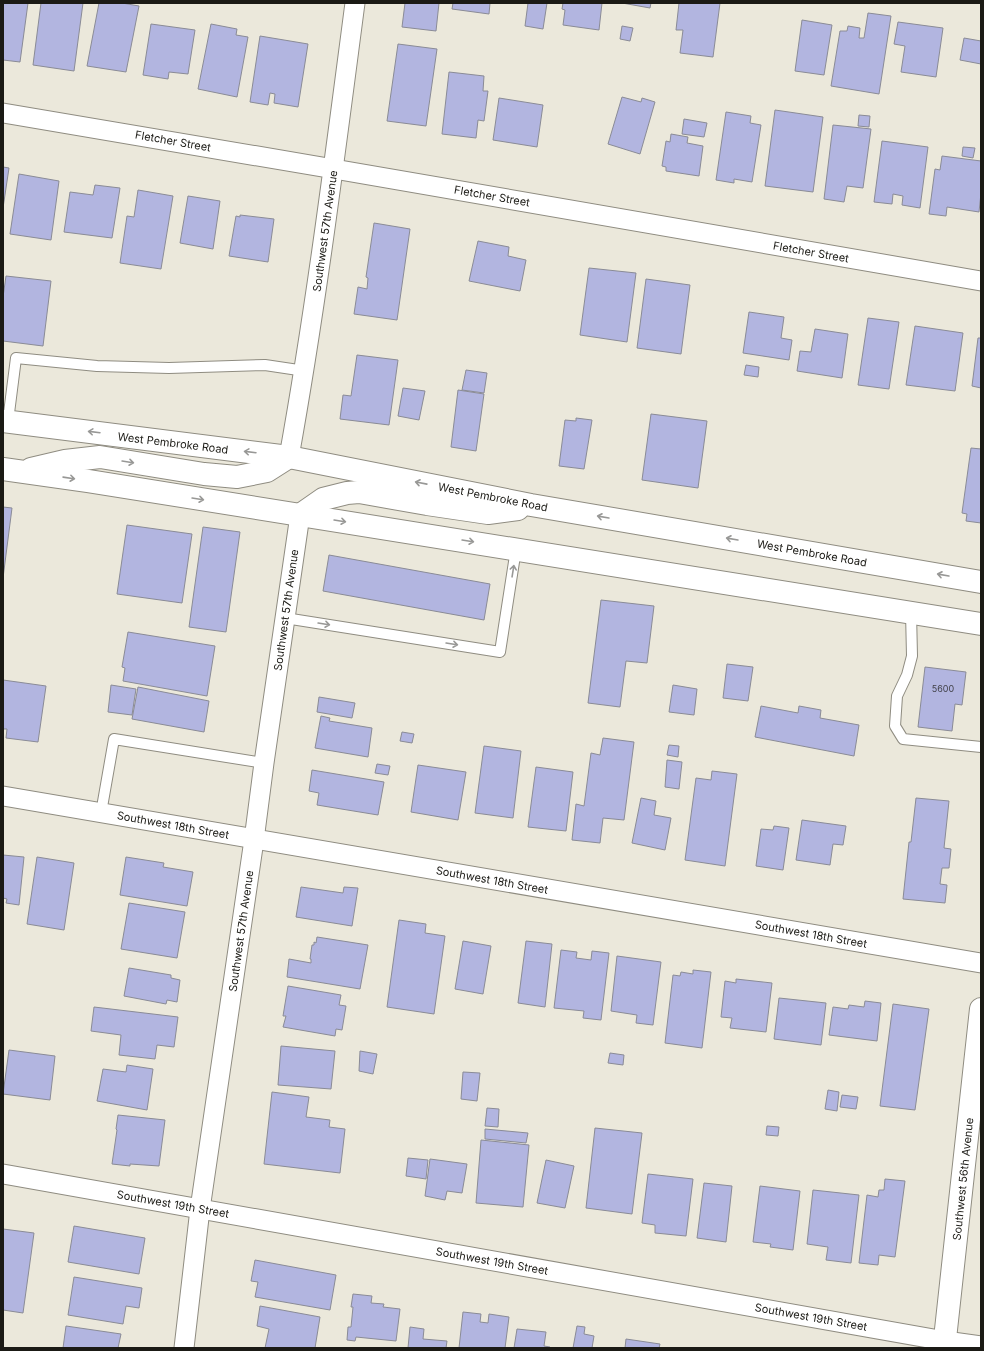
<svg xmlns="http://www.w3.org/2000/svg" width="984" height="1351" viewBox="0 0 984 1351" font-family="Inter,sans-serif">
  <rect width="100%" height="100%" fill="#ebe8db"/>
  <g fill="#b2b5e0" stroke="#8a8b96">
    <polygon points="3,3 28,3 20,62 3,60"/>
    <polygon points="41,3 83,3 74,71 33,65"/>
    <polygon points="99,3 122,3 139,6 126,72 87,66"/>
    <polygon points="405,3 439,3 436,31 402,27"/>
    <polygon points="453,3 490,3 489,14 452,9"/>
    <polygon points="528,3 547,3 543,29 525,26"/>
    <polygon points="563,3 602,3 599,30 563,25 565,10 562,9"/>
    <polygon points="622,3 651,3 650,8"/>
    <polygon points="679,3 720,3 713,57 680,53 683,30 676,30"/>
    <polygon points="868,13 891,16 879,94 831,86 840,31 847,31 848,26 860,28 859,38 864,38"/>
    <polygon points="802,20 832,25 824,75 795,71"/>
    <polygon points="898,22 943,28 936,77 901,72 905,46 894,44"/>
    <polygon points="151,24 195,30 188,74 169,72 168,79 143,75"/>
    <polygon points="211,24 237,29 236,35 248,37 237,97 198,89"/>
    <polygon points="622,26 633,28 630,41 620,39"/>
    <polygon points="260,36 308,44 298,107 274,103 275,94 270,93 268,105 250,102"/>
    <polygon points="964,38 981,41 981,64 960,60"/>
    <polygon points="398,44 437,49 426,126 387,121"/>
    <polygon points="449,72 484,76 483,91 488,91 484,121 478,120 476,138 442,134"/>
    <polygon points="622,97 641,102 642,98 655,102 640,154 608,144"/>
    <polygon points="499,98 543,105 537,147 493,140"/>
    <polygon points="775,110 823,117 813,192 765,186"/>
    <polygon points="726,112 751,116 750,123 761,125 752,182 734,179 734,183 716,180"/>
    <polygon points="859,115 870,116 869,127 858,126"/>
    <polygon points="684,119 707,123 704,137 682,134"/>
    <polygon points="833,125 871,129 863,188 847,186 844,202 824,199"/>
    <polygon points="671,134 688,137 687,143 703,146 699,176 666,171 666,167 662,166 666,141 670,142"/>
    <polygon points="882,141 928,147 920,208 902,205 903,196 893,194 892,204 874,202"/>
    <polygon points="963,147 975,148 973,158 962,156"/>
    <polygon points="942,156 981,161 981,193 979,212 947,207 946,216 929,214 935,169 940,170"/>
    <polygon points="3,167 9,168 3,208"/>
    <polygon points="19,174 59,181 51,240 10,234"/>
    <polygon points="95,185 120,188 112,238 64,232 70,192 93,195"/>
    <polygon points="138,190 173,196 161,269 120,263 127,216 134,217"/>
    <polygon points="188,196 220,201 213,249 180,243"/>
    <polygon points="240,215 274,219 268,262 229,256 236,216 240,217"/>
    <polygon points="374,223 410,229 397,320 354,314 358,287 367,289 368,278 366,277"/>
    <polygon points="478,241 509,247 508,256 526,260 520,291 469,281"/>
    <polygon points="589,268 636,273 627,342 580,335"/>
    <polygon points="6,276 51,281 43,346 3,341 3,297"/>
    <polygon points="646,279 690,285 681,354 637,348"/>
    <polygon points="749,312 784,317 781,338 792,340 789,360 743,353"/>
    <polygon points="868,318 899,322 889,389 858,385"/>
    <polygon points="915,326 963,333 955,391 906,385"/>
    <polygon points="815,329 848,334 842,378 797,371 800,351 811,352"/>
    <polygon points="978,338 981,338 981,388 972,386"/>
    <polygon points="357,355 398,360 389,425 340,419 343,395 351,396"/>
    <polygon points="746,365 759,367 758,377 744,375"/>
    <polygon points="466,370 487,373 484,393 462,390"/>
    <polygon points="403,388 425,391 419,420 398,416"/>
    <polygon points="458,390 484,394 476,451 451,447"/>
    <polygon points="651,414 707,421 698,488 642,480"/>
    <polygon points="576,418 592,420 584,469 559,466 565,420 576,421"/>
    <polygon points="971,448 981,449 981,523 966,521 967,514 962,513"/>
    <polygon points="3,507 12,508 3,578"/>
    <polygon points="127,525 192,534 182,603 117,594"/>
    <polygon points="203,527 240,532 226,632 189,627"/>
    <polygon points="329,555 490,584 484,620 323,591"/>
    <polygon points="601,600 654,606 647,663 626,661 620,707 588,703"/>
    <polygon points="128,632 215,646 207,696 123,681 125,668 122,667"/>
    <polygon points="727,664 753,667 748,701 723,698"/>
    <polygon points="925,667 966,672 962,705 955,704 952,731 918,727"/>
    <polygon points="3,680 46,686 38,742 6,738 7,729 3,729"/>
    <polygon points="111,685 136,689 132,715 108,712"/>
    <polygon points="673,685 697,689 694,715 669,712"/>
    <polygon points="138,687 209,701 204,732 132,719"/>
    <polygon points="319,697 355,703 352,718 317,712"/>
    <polygon points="761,706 798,713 799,706 821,710 820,718 859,725 854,756 755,737"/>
    <polygon points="321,716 330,718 329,721 372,728 368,757 315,748"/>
    <polygon points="402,732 414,734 412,743 400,741"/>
    <polygon points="603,738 634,742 624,820 603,818 600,843 572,840 576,804 584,806 591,753 600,755"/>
    <polygon points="669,745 679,746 678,757 667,755"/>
    <polygon points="484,746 521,751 513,818 475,813"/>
    <polygon points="667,760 682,762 679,789 665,787"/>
    <polygon points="377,764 390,766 388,775 375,773"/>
    <polygon points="418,765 466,772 458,820 411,812"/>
    <polygon points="536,767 573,772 566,831 528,827"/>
    <polygon points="312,770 384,782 378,815 317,805 319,793 309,791"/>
    <polygon points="712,771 737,774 725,866 685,860 696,778 711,780"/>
    <polygon points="641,798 656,801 654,815 671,818 665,850 632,843"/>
    <polygon points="916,798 949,801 944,848 951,849 949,868 942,868 940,884 947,885 945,903 903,899 909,842 911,842"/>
    <polygon points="802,820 846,826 843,845 833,844 830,865 796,860"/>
    <polygon points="774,826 789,828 783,870 756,866 761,829 773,830"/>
    <polygon points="3,855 24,857 19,905 6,903 7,899 3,898"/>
    <polygon points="37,857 74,863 64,930 27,924"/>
    <polygon points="126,857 164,863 163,867 193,872 187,906 120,895"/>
    <polygon points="301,887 343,893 344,887 358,888 352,926 296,917"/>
    <polygon points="129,903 185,912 177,958 121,949"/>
    <polygon points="399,920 426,924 425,933 445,936 434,1014 387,1007"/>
    <polygon points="317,937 368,945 360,989 287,977 289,959 311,963 311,959 310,959 312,945 314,945 314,942 316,943"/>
    <polygon points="463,941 491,946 483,994 455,989"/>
    <polygon points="526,941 552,944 545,1007 518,1003"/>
    <polygon points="561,950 577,952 576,958 591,960 592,951 609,953 601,1020 583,1018 584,1011 554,1008"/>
    <polygon points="617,956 661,962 653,1025 636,1023 637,1015 611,1011"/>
    <polygon points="129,968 171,975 171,978 180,980 177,1002 167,1000 166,1004 124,996"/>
    <polygon points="693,970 711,972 702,1048 665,1043 673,975 680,976 681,972 693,974"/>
    <polygon points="736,979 772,983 766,1032 730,1028 732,1018 721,1017 725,981 736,983"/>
    <polygon points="288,986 341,995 339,1005 346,1006 342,1030 336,1029 335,1036 283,1027 286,1016 283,1016"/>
    <polygon points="779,998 826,1003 821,1045 774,1039"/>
    <polygon points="865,1001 881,1003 877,1041 829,1035 833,1007 848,1009 849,1005 864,1007"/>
    <polygon points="893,1004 929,1009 915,1110 880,1106"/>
    <polygon points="94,1007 178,1017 174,1047 157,1045 155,1059 119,1055 121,1035 91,1031"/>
    <polygon points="281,1046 335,1051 331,1089 278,1085"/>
    <polygon points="9,1050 55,1056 50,1100 3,1094"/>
    <polygon points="360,1051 377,1054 373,1074 359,1071"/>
    <polygon points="610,1053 624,1055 623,1065 608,1063"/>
    <polygon points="127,1065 153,1069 147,1110 97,1101 103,1069 126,1072"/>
    <polygon points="463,1072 480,1073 477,1101 461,1099"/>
    <polygon points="828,1090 839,1092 837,1111 825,1109"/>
    <polygon points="272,1092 309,1097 306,1117 330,1120 329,1127 345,1129 340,1173 264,1164"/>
    <polygon points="842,1095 858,1097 856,1109 840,1107"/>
    <polygon points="487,1108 499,1109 498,1127 485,1126"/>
    <polygon points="118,1115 165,1120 159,1166 130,1164 130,1166 112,1164 117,1130 116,1129"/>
    <polygon points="767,1126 779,1127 778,1136 766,1135"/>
    <polygon points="595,1128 642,1133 632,1214 586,1208"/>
    <polygon points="485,1129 528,1133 526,1143 485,1139"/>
    <polygon points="481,1140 529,1145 523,1207 476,1203"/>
    <polygon points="408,1158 428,1160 426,1179 406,1176"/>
    <polygon points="430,1159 467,1164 462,1193 447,1191 445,1200 425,1196"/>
    <polygon points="546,1160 574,1166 565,1208 537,1203"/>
    <polygon points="648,1174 693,1179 686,1236 655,1233 655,1225 642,1223"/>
    <polygon points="885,1179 905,1181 895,1257 879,1255 878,1265 859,1263 867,1195 878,1197 879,1190 884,1190"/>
    <polygon points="704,1183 732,1186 726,1242 697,1238"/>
    <polygon points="760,1186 800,1191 793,1250 770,1247 771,1244 753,1242"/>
    <polygon points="813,1190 859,1195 851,1263 826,1260 828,1247 807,1244"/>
    <polygon points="74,1226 145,1238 139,1274 68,1262"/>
    <polygon points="3,1229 34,1233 23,1313 3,1310"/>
    <polygon points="255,1260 336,1275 330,1310 255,1297 258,1282 251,1281"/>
    <polygon points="74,1277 142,1288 139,1308 126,1306 123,1324 68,1315"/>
    <polygon points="353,1294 372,1296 371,1303 384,1304 383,1307 400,1309 396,1341 356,1337 355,1341 347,1340 348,1327 351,1327 353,1307 351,1307"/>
    <polygon points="260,1306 320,1317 315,1348 265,1348 269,1329 257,1326"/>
    <polygon points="463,1312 481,1314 480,1322 488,1323 489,1314 509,1317 505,1348 459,1348"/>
    <polygon points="66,1326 121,1334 118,1348 63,1348"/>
    <polygon points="577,1326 585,1327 584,1334 594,1336 592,1348 573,1348"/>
    <polygon points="410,1327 424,1329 423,1339 447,1341 446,1348 408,1348"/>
    <polygon points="517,1329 546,1332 544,1346 550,1347 550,1348 514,1348"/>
    <polygon points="626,1339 660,1344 659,1348 625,1348"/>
  </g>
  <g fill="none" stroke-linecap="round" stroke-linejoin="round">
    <g stroke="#8f8c81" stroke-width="12">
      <g id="service">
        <polyline points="8,421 16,358 97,366 169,368 265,365 305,371"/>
        <polyline points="911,612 912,656 907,675 897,696 895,726 903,739 981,747"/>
        <polyline points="285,618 500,652 516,549"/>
        <polyline points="101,813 114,739 264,763"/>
      </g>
    </g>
    <g stroke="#8f8c81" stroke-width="21">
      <g id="minor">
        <polyline points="3,113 334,169 981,281"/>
        <path d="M289,457C316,307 335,155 355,3"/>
        <polyline points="3,796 981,963"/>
        <polyline points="3,1174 945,1341 981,1346"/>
        <polyline points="184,1348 200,1209 254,840 264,763 300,515"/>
      </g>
    </g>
    <g stroke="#8f8c81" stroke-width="24">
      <polyline id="tertiary" points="944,1348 981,1009"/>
    </g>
    <g stroke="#8f8c81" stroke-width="24">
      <g id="secondary">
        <polyline points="3,421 289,457 531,505 981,582"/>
        <polyline points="3,469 88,481 981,624"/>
        <polyline points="31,469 65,461 100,457 204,474 237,477 267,471 289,457"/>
        <polyline points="300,515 323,499 347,493 359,492 427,504 488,513 518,509"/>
      </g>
    </g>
    <use href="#service" stroke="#fff" stroke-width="10"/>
    <use href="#minor" stroke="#fff" stroke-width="19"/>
    <use href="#tertiary" stroke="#fff" stroke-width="22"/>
    <use href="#secondary" stroke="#fff" stroke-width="22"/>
  </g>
  <defs><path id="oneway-shaft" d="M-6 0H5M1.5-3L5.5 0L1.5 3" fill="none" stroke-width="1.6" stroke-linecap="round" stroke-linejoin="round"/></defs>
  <g stroke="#989896">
    <use href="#oneway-shaft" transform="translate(94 432) rotate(-173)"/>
    <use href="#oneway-shaft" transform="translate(250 452) rotate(-173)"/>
    <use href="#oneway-shaft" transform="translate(128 462) rotate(9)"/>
    <use href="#oneway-shaft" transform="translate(69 478) rotate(8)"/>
    <use href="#oneway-shaft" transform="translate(421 483) rotate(-169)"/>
    <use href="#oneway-shaft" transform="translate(198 499) rotate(9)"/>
    <use href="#oneway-shaft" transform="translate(603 517) rotate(-170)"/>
    <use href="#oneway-shaft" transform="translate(340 521) rotate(9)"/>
    <use href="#oneway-shaft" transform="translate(732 539) rotate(-170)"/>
    <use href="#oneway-shaft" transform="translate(468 541) rotate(9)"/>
    <use href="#oneway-shaft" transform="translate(513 571) rotate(-81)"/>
    <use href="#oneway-shaft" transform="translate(943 575) rotate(-170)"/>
    <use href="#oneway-shaft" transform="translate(324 624) rotate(9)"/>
    <use href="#oneway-shaft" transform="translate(452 644) rotate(9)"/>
  </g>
  <g text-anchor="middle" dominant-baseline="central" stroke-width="3" stroke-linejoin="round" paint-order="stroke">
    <g font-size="9" fill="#414148">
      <text x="943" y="688">5600</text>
    </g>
    <g font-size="11" fill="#1b1a15" stroke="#fff">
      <text transform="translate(173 141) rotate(10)">Fletcher Street</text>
      <text transform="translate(492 196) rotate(10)">Fletcher Street</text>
      <text transform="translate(325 231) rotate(-82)">Southwest 57th Avenue</text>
      <text transform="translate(811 252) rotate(10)">Fletcher Street</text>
      <text transform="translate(173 443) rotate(7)">West Pembroke Road</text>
      <text transform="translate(493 497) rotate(11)">West Pembroke Road</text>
      <text transform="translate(812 553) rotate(10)">West Pembroke Road</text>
      <text transform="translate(286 610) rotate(-82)">Southwest 57th Avenue</text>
      <text transform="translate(173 825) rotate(10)">Southwest 18th Street</text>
      <text transform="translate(492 880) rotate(10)">Southwest 18th Street</text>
      <text transform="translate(241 931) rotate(-82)">Southwest 57th Avenue</text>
      <text transform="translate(811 934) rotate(10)">Southwest 18th Street</text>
      <text transform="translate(963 1179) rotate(-84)">Southwest 56th Avenue</text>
      <text transform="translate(173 1204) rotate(10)">Southwest 19th Street</text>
      <text transform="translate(492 1261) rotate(10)">Southwest 19th Street</text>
      <text transform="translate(811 1317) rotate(10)">Southwest 19th Street</text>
    </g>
  </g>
  <rect width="984" height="1351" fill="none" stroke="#1b1a15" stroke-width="8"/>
</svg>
